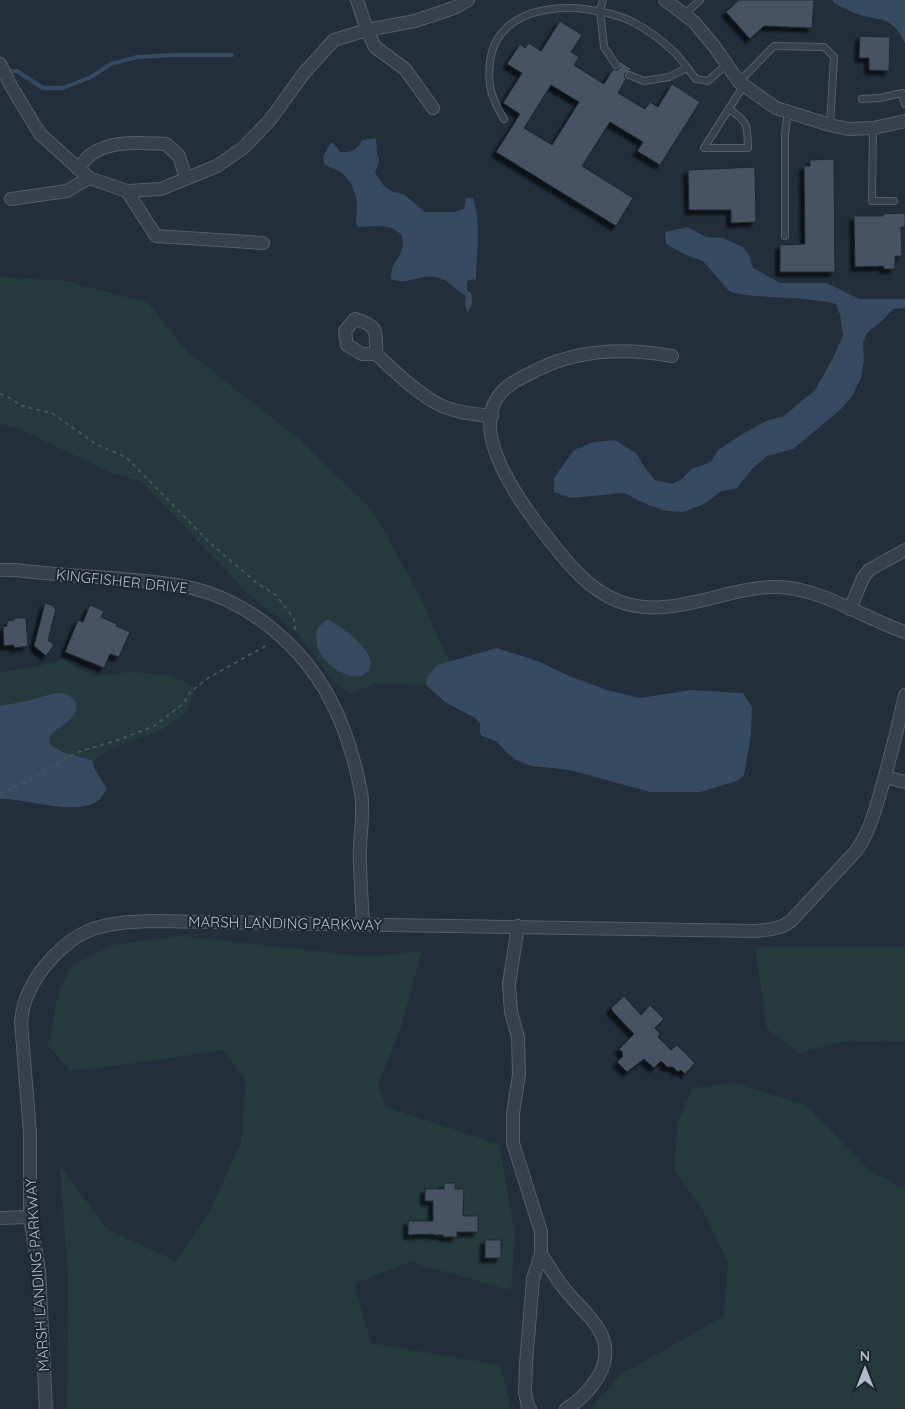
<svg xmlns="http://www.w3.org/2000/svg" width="905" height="1409" viewBox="0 0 905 1409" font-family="Quicksand,sans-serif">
  <defs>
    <filter id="shadow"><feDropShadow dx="-4.5" dy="4.5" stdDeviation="1" flood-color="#0009"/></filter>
  </defs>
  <rect width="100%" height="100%" fill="#232e3b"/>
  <g fill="#253a3c">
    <path d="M0,277L63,280L148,303L186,350L299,439L373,511L419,594L449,662C437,666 428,671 426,685L377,683L350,693L338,686L298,634L247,593L142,482L114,474L17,428L0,424Z"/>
    <path d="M62,659L93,676L130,672L167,675L181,680L196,689L185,714L158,732L110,749L93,761L94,768L107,789C105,792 102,796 100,799C79,818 26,798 0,799V672L35,667Z"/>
    <polygon points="180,936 368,957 422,951 402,1024 378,1085 386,1107 499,1144 515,1234 511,1290 409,1262 354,1284 371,1343 500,1365 511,1407 507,1409 67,1409 68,1278 60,1166 108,1230 176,1261 211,1209 241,1142 246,1080 223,1050 136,1063 71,1071 48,1046 58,994 71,966 113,945"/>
    <polygon points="755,947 905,947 905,1041 838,1042 800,1054 767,1029"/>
    <polygon points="735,1083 806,1105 869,1170 901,1188 905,1187 905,1409 590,1409 620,1375 724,1316 728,1263 703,1210 674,1170 678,1123 692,1088"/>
  </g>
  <g fill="#364a62">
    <path d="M833,0H905V43C891,16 886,22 860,15C851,12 843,7 834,3Z"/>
    <path d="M376,138L377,154L379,160L375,173L384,186L391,191L405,195L425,212H454L464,209L466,198H473C482,226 476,251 476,279L467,281V290L471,293C473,301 473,307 467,312L465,305L466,296C455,290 447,278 435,277C420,274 407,286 391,279C390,258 406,260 402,235C386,222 377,226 358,227L356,222L357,200L351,183L342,173L324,164L323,157L331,142L335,145L340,152C352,153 357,150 362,140Z"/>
    <path d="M687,227L706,237L723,238L743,247L749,255L753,268L780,283H827L859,299H905V308L893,309L882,321L868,332L863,342L864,362L861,378L851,398L840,410L793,449L767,456L752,469L737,488L722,491L704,504L683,512L666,511L646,504L624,493L571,498L554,492V478L574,450L594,442L615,440L636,453L645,468L655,480L672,484L682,479L691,469L711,462L718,450L739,436L766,421L784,416L815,390L831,362L843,336L840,315L836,304C801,295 765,300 730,292L703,261L686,255L666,244L665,232Z"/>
    <path d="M329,620C341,626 383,656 368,671C353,687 324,664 318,649C316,642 316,636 317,629L325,621Z"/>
    <polygon points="497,648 540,662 569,676 607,690 640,698 691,690 743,693 752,707 751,735 744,775 737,781 700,792 650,792 570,770 532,766 518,761 508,754 496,741 482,736 480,733 480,723 475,718 445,702 426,685 427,677 437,665"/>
    <path d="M55,693C62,693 69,693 74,700C85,716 57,727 49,737L50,745L63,752L93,761L94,768L107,789C105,792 102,796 100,799C79,818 26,798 0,799V706L27,701Z"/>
  </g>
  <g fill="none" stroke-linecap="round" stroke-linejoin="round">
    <polyline stroke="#364a62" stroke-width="4" points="6,71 17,71 43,88 63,88 91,77 111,64 137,57 174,55 232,55"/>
  </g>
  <g fill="#465362" stroke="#1e2732" fill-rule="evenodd" filter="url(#shadow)">
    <polygon points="739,0 814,0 812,28 764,26 750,39 726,12"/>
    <path d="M560,21L582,35L571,52L579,57L574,65L604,84L613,69L617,70L620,68L619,61L632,69L625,73L624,76L626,79L618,93L645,109L650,102L658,107L672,84L700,102L660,165L637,151L643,142L610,122L582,166L633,198L616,226L496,152L520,114L503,103L522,73L507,64L520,44L525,48L529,43L541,51ZM551,85L579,102L552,145L524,128Z"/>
    <polygon points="860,36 890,37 889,71 869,70 869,58 859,58"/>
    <polygon points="834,159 835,272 780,272 780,245 805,244 804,166 810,166 810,160"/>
    <polygon points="755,167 756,222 731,223 731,210 689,210 688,170"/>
    <polygon points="905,213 905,227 901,227 902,256 895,256 895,269 884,269 884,266 855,267 854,216 883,216 883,214"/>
    <polygon points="45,603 54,606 54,608 56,609 48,640 54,645 46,656 34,646"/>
    <polygon points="90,605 104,611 101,617 117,624 116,626 130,632 119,657 110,654 104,668 65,652 78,620 83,622"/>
    <polygon points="14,618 26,618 28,646 14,648 14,645 4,646 3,627 7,626 7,621 14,620"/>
    <polygon points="624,996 641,1015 650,1005 664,1019 655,1028 660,1034 658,1037 671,1050 677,1045 695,1063 685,1074 681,1070 678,1072 673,1067 667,1067 661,1061 654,1068 644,1059 627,1072 617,1062 623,1056 622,1054 623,1053 619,1049 634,1034 614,1013 611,1008"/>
    <polygon points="444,1183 455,1183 455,1189 464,1189 463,1216 478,1216 478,1232 457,1232 457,1237 443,1237 443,1235 433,1235 433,1234 408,1235 408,1221 433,1221 433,1201 425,1201 425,1189 444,1189"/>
    <rect x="485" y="1240" width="16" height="18"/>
  </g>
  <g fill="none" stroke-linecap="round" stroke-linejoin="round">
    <g stroke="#555e69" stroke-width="8">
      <g id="lane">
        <polyline points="603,0 600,10 604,47 616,65"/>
        <polyline points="684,15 700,0"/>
        <polyline points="629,75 644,81 669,77 687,68"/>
        <polyline points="739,82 774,46 824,47 834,57 830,125"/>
        <polyline points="862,99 880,98 902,93 905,104"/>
        <path d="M729,109C749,123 747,124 748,148H704L744,85"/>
        <path d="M504,119C492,99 487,86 490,62C497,0 581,0 629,20C645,28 662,40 675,53C683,61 689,71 696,79L708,81L727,64"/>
        <polyline points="873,128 872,201 894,201"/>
        <polyline points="785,236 785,135 788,111"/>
      </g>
    </g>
    <g stroke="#555e69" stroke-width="14">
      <g id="street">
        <polyline points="357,0 367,30 375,47 405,69 433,108"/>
        <polyline points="665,0 694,22 714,46 739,82 776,108 830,125 848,129 873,128 905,121"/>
        <polyline points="0,64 11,86 40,134 89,178 127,191 161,189 217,166 243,148 270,120 304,73 334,40 367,30 415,21 454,8 468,0"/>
        <path d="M78,169C81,165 85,160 89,156C110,139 141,143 166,144L179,156L186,178"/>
        <polyline points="127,191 156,236 263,243"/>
        <polyline points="11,199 67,191 89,178"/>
        <path d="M355,319C379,326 376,331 376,354H362L347,345L345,331Z"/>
        <path d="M376,354C394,371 420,396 442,406C458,413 475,414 492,416"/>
        <path d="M672,356C627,348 580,349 539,369C525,376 510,382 500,394C469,431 518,499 541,529C562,556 585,588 618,601C669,621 722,588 774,587C818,586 863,618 905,632"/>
        <path d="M0,570C11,569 23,571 34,572C55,574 77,576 98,577C130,580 162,581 192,588C250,602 302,646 330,699C345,727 355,761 361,792C364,810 361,828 360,845C359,871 362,898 363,925"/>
        <polyline points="850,609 863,578 869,570 905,550"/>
        <polyline points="885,777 905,782"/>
        <polyline points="518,926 509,984 511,1012 518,1037 519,1075 513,1113 513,1143 541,1232 541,1254 533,1279 526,1363 525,1392 528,1407 530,1409"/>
        <polyline points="0,1218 30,1217"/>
        <path d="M541,1254C549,1267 557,1280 567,1292C589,1318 620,1339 598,1377C590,1390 579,1401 566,1409"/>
        <path d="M46,1409L39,1271L30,1217V1133L21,1022C22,1013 23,1005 27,996C38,969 65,939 93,929C113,922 134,922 154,921L756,931L772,929L783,926L791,921L856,851C869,833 875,811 881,790C890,759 898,727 905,695"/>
      </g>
    </g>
    <g stroke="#43575a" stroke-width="2" stroke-dasharray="4 4" stroke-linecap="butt">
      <polyline points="0,394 8,397 22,406 52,413 97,445 126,457 210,543 258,584 276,595 294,619 295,629 293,630"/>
      <polyline points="0,794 14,788 78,752 118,740 154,726 184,703 190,692 208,678 269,644"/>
    </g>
    <use href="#lane" stroke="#37404c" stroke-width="6"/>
    <use href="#street" stroke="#37404c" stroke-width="12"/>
  </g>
  <g text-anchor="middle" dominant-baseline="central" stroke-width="4" stroke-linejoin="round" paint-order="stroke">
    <g font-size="15" fill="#b2bbc7" stroke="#1c2530">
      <text transform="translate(122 581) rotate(6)">KINGFISHER DRIVE</text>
      <text transform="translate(285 923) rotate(1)">MARSH LANDING PARKWAY</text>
      <text transform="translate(37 1275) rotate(-94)">MARSH LANDING PARKWAY</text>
    </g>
  </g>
  <g transform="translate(865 1369)" stroke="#1c2530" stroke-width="4" paint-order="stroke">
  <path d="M0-4L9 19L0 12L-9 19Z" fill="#b2bbc7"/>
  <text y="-8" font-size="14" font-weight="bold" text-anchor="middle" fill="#b2bbc7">N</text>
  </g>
</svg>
